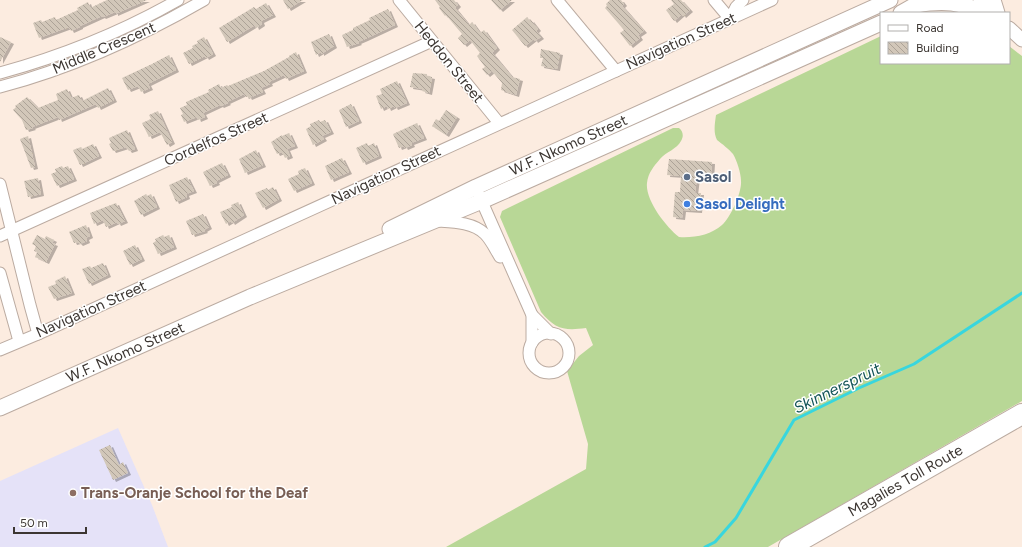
<svg xmlns="http://www.w3.org/2000/svg" width="1022" height="547" viewBox="0 0 1022 547" font-family="Figtree,sans-serif">
  <defs>
    <pattern id="building-back-hatch" width="6" height="6" patternUnits="userSpaceOnUse"><rect width="6" height="6" fill="#d2c7b9"/><path d="M-1 5l2 2M0 0l6 6M5-1l2 2" fill="none" stroke="#aca297"/></pattern>
    <filter id="shadow"><feDropShadow dx="3" dy="2" stdDeviation="0" flood-color="#0004"/></filter>
  </defs>
  <rect width="100%" height="100%" fill="#fcece0"/>
  <polygon fill="#e5e2f8" points="118,428 152,505 168,547 0,547 0,481"/>
  <path fill="#b8d796" d="M881,36V63H1009V46L1022,56V401L768,547H446L586,469L588,444L567,371L579,356L593,345L586,328C564,331 555,329 541,312L500,217L502,211L673,128H679C683,131 684,136 681,141C677,149 666,152 660,159C654,166 648,173 647,183C645,200 666,227 679,237C694,238 711,235 722,225C731,217 742,192 741,181C741,173 737,161 733,154C729,149 722,144 717,140C713,132 715,123 716,115Z"/>
  <g fill="none" stroke-linecap="round" stroke-linejoin="round">
    <polyline stroke="#38d6de" stroke-width="3" points="705,547 715,542 736,518 794,420 859,388 914,364 1022,293"/>
  </g>
  <g fill="url(#building-back-hatch)" filter="url(#shadow)">
    <polygon points="107,0 147,0 115,14 115,12 103,17 102,16 80,26 80,27 71,31 69,27 39,38 33,23 41,20 42,22 55,17 56,20 78,10 77,8 88,2 90,8"/>
    <polygon points="283,0 303,0 288,9"/>
    <polygon points="435,0 454,0 458,5 455,8 469,25 472,22 480,33 484,30 497,48 492,53 512,77 520,79 516,95 501,90 502,83 492,71 487,75 482,69 485,67 477,56 480,53 470,40 464,45 458,38 462,34 446,15 445,16 439,8 440,7"/>
    <polygon points="491,0 512,0 500,10"/>
    <polygon points="610,0 621,0 624,4 622,6 644,31 638,35 640,38 630,46 620,33 624,30 605,8 607,6 606,4"/>
    <polygon points="671,0 681,0 690,10 683,16 682,14 674,21 666,10 674,4"/>
    <polygon points="266,3 273,15 261,21 262,24 256,28 255,25 227,42 219,28 254,7 256,9"/>
    <polygon points="388,9 395,25 365,39 358,42 359,43 347,47 342,35 353,30 353,28 370,20 369,18"/>
    <polygon points="527,17 530,21 531,20 538,29 536,31 541,37 535,41 534,39 525,46 512,30"/>
    <polygon points="329,34 334,46 321,54 321,52 316,55 311,42"/>
    <polygon points="0,37 11,42 0,62"/>
    <polygon points="204,37 213,54 206,58 205,56 189,64 183,53 193,48 192,46 198,43 197,41"/>
    <polygon points="541,49 560,53 557,69 541,66 543,58 540,58"/>
    <polygon points="296,52 304,71 286,79 284,75 269,82 270,84 261,88 263,92 249,98 248,96 246,97 244,94 227,102 228,103 221,106 220,105 203,113 205,117 198,120 197,117 184,122 181,115 183,114 180,108 187,105 186,102 209,92 208,90 219,84 221,88 227,85 228,86 264,71 289,57 289,56"/>
    <polygon points="169,55 176,70 148,84 150,88 141,92 138,86 128,90 122,78 152,64"/>
    <polygon points="413,73 427,74 427,76 432,77 429,93 422,91 423,89 410,87"/>
    <polygon points="397,81 407,103 395,108 394,106 388,109 387,106 381,109 376,96 382,94 380,89"/>
    <polygon points="108,88 114,100 98,108 96,104 59,120 58,117 32,127 33,128 26,130 22,120 13,110 16,107 15,106 27,97 38,108 58,100 56,94 67,89 71,98 79,95 82,101"/>
    <polygon points="351,104 359,121 346,127 339,110"/>
    <polygon points="446,110 457,117 446,135 432,126 436,119 439,121"/>
    <polygon points="158,111 172,142 167,145 160,132 149,137 142,123 151,119 149,115"/>
    <polygon points="319,120 320,122 325,120 331,132 322,136 324,139 313,145 306,129 311,126 310,124"/>
    <polygon points="417,123 424,138 411,143 412,145 405,148 404,146 399,148 393,134"/>
    <polygon points="127,130 135,149 129,151 126,147 113,151 109,144 111,143 109,138"/>
    <polygon points="289,133 295,146 287,149 290,156 285,158 282,152 277,154 271,142 282,135 282,136"/>
    <polygon points="28,136 35,167 31,168 20,139"/>
    <polygon points="367,143 368,146 374,143 379,156 363,163 356,148"/>
    <polygon points="93,144 99,156 80,165 73,150 81,147 82,149"/>
    <polygon points="256,150 263,165 245,173 239,159"/>
    <polygon points="342,158 349,172 331,180 325,166"/>
    <polygon points="669,159 712,162 711,178 697,177 695,193 701,193 699,211 683,210 682,218 673,217 675,192 680,192 681,176 667,175"/>
    <polygon points="222,163 228,175 216,181 217,183 210,186 203,172"/>
    <polygon points="62,166 63,168 68,166 74,179 57,186 51,174 56,172 55,169"/>
    <polygon points="305,168 312,183 294,191 288,179 299,174 298,171"/>
    <polygon points="187,177 194,191 186,194 187,197 176,202 169,185"/>
    <polygon points="38,178 41,194 28,197 24,181"/>
    <polygon points="273,187 279,199 263,208 255,193 267,188 268,190"/>
    <polygon points="146,194 147,196 151,194 157,207 141,215 134,201"/>
    <polygon points="238,202 244,215 232,223 231,221 226,224 220,212 232,207 231,205"/>
    <polygon points="116,203 125,221 118,224 117,222 106,227 103,220 94,224 90,213"/>
    <polygon points="203,214 209,227 204,230 205,231 192,235 186,221"/>
    <polygon points="86,225 90,236 86,238 87,241 80,244 78,242 74,243 69,232"/>
    <polygon points="37,235 45,239 46,236 54,240 52,243 55,244 46,262 35,257 37,252 34,251 36,246 32,244"/>
    <polygon points="163,235 164,237 169,235 174,247 158,254 153,243 156,241 155,239"/>
    <polygon points="135,245 142,259 130,265 123,251"/>
    <polygon points="103,263 108,275 89,284 82,269 90,266 91,268"/>
    <polygon points="65,276 72,293 54,299 48,287 56,284 55,281"/>
    <polygon points="110,445 119,465 123,462 128,473 113,480 99,450"/>
  </g>
  <g fill="none" stroke-linecap="round" stroke-linejoin="round">
    <g stroke="#bbaba1" stroke-width="13">
      <g id="minor">
        <polyline points="399,0 499,123"/>
        <polyline points="557,0 616,71"/>
        <polyline points="714,0 730,19 736,7 743,0"/>
        <path d="M0,73C62,56 122,32 178,0"/>
        <path d="M0,87C72,68 140,37 204,0"/>
        <polyline points="0,184 30,305 38,334"/>
        <polyline points="479,195 532,315 532,343"/>
        <path d="M437,221C452,222 473,222 485,234C491,240 495,249 500,257"/>
        <polyline points="0,236 432,41"/>
        <polyline points="0,273 19,341"/>
        <polyline points="532,315 551,334"/>
        <circle cx="549" cy="353" r="20"/>
        <polyline points="0,350 38,334 772,0"/>
      </g>
    </g>
    <g stroke="#bbaba1" stroke-width="15">
      <g id="tertiary">
        <polyline points="980,0 993,13"/>
        <polyline points="1009,28 1022,40"/>
      </g>
    </g>
    <g stroke="#bbaba1" stroke-width="17">
      <g id="secondary">
        <polyline points="993,0 997,13"/>
        <path d="M916,5C944,0 960,2 985,13"/>
        <polyline points="901,13 924,0"/>
        <path id="s1" d="M390,229L476,187L890,0"/>
        <path id="s2" d="M0,408L250,297L482,201L881,23"/>
      </g>
    </g>
    <g stroke="#bbaba1" stroke-width="22">
      <g id="motorway">
        <path id="s3" d="M789,547L1022,414"/>
      </g>
    </g>
    <use href="#minor" stroke="#fff" stroke-width="11"/>
    <use href="#tertiary" stroke="#fff" stroke-width="13"/>
    <use href="#secondary" stroke="#fff" stroke-width="15"/>
    <use href="#motorway" stroke="#fff" stroke-width="20"/>
  </g>
  <circle fill="#5c6f8a" stroke="#fff" stroke-width="1.5" cx="687" cy="177" r="4"/>
  <circle fill="#3f7fe0" stroke="#fff" stroke-width="1.5" cx="687" cy="204" r="4"/>
  <circle fill="#8d6e63" stroke="#fff" stroke-width="1.5" cx="73" cy="493" r="4"/>
  <g text-anchor="middle" dominant-baseline="central" stroke-width="3" stroke-linejoin="round" paint-order="stroke">
    <g font-size="15" fill="#3c3632" stroke="#fff">
      <text transform="translate(681 41) rotate(-24)">Navigation Street</text>
      <text transform="translate(104 48) rotate(-23)">Middle Crescent</text>
      <text transform="translate(449 62) rotate(51)">Heddon Street</text>
      <text transform="translate(216 139) rotate(-24)">Cordelfos Street</text>
      <text stroke="none"><textPath href="#s1" startOffset="197">W.F. Nkomo Street</textPath></text>
      <text transform="translate(386 175) rotate(-25)">Navigation Street</text>
      <text transform="translate(91 309) rotate(-24)">Navigation Street</text>
      <text stroke="none"><textPath href="#s2" startOffset="137">W.F. Nkomo Street</textPath></text>
      <text stroke="none"><textPath href="#s3" startOffset="134">Magalies Toll Route</textPath></text>
    </g>
    <g font-size="15" font-weight="bold" fill="#4e5e75" stroke="#fff" text-anchor="start">
      <text x="695" y="177">Sasol</text>
    </g>
    <g font-size="15" font-weight="bold" fill="#366cbe" stroke="#fff" text-anchor="start">
      <text x="695" y="204">Sasol Delight</text>
    </g>
    <g font-size="15" font-weight="bold" fill="#785e54" stroke="#fff" text-anchor="start">
      <text x="81" y="493">Trans-Oranje School for the Deaf</text>
    </g>
    <g font-size="16" font-style="italic" fill="#135457" stroke="#fff">
      <text transform="translate(837 388) rotate(-26)">Skinnerspruit</text>
    </g>
  </g>
  <rect x="880" y="12" width="130" height="52" fill="#ffffff" stroke="#b1afad"/>
  <rect x="888" y="25" width="20" height="6" fill="#ffffff" stroke="#b1afad"/>
  <text x="916" y="32" font-size="12" fill="#3c3632">Road</text>
  <rect x="888" y="42" width="20" height="12" fill="url(#building-back-hatch)" stroke="#b1afad"/>
  <text x="916" y="52" font-size="12" fill="#3c3632">Building</text>
  <path d="M14 527v6h72v-6" fill="none" stroke="#3c3632" stroke-width="2"/>
  <text x="20" y="527" font-size="12" fill="#3c3632" stroke="#ffffff" stroke-width="3" paint-order="stroke">50 m</text>
</svg>
